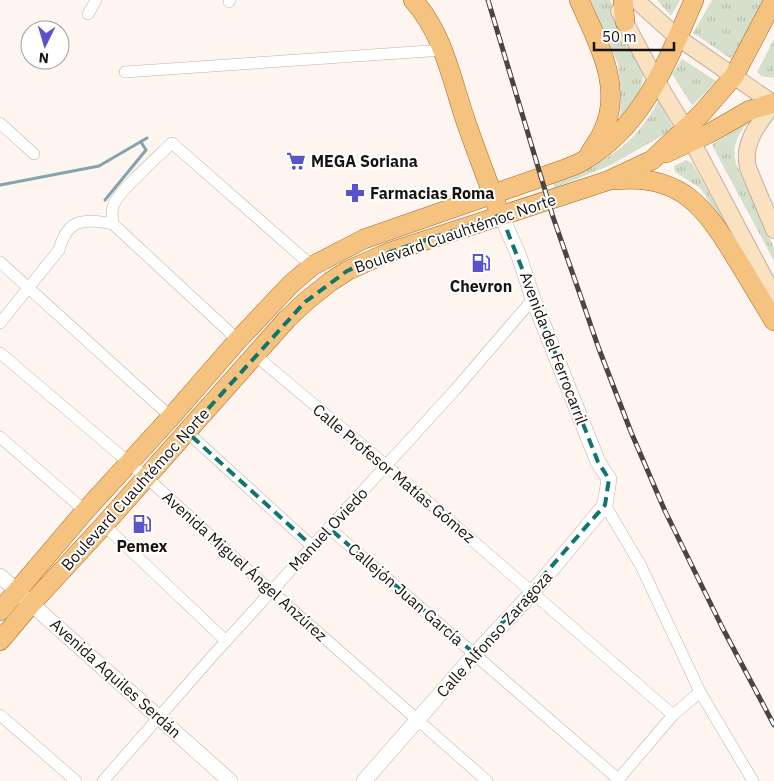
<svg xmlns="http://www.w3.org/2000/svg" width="774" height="781" viewBox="0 0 774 781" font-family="'IBM Plex Sans',sans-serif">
  <defs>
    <pattern id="grass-tufts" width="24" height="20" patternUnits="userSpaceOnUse" patternTransform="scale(1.25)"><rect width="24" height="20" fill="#d6dfcc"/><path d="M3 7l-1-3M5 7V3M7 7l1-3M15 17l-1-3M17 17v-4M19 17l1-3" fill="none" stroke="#b7beae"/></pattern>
  </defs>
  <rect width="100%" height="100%" fill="#fef5f0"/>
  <g fill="url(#grass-tufts)">
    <path d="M590,0H610L643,66C645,91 634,100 620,117L621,95L618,64Z"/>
    <polygon points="657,0 680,0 671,16"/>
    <polygon points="712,0 763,0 744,40 733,60 693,33"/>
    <polygon points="774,39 774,78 761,76 757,72"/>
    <polygon points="682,59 716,81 693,105 691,104 672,74"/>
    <path d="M659,100L673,128L667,133L609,166L554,188L553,183C601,164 633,149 659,100Z"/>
    <path d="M753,118C739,131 731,144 736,164L774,248V261L712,145Z"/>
    <polygon points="686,160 692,163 739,246 700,188 675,172 674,166"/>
  </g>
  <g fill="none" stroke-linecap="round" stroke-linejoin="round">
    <g stroke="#81a5af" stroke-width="3">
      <polyline points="0,185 99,166 147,138"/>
      <polyline points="105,200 146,150 141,142"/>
    </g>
    <g stroke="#c3afa3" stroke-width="12">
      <g id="minor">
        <polyline points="229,2 230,0"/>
        <polyline points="88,14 96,0"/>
        <polyline points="125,72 444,50"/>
        <polyline points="0,123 34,154"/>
        <polyline points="113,224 238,340"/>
        <polyline points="0,262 171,417"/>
        <path d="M0,323L59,250C68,217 84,219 113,224C112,217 111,210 114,204C119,191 160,155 172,143L312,266"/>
        <polyline points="0,353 146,477 271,591 487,781"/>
        <polyline points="255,355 387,466 673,715"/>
        <polyline points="187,432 312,546"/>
        <polyline points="0,437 85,511"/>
        <polyline points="605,505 641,566 700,692 753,781"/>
        <polyline points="104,525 226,641"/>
        <polyline points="329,528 618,779"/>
        <polyline points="0,715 76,781"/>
        <polyline points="103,781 215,653 455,390 533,299"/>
        <polyline points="617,781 673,715 700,692"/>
      </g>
    </g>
    <g stroke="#c3afa3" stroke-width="16">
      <g id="tertiary">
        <polyline points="0,576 230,781"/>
        <polyline points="364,781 475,654 533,592 605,505 609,479 598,462 533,299 519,256 501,215"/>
      </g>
    </g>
    <g stroke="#c3afa3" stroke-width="18">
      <g id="secondary">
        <polyline points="636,0 677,37 774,104"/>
        <polyline points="619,11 657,82 685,128 774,296"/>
        <path d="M774,103C759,123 742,142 748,168L774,230"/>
      </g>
    </g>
    <g stroke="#a36a22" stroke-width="20">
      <g id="primary">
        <path d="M413,0C443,33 451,77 465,119C475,148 486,177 497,206"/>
        <path d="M579,0C597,41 625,88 602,133C599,140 594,146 590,153"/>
        <polyline points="623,0 625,22"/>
        <polyline points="666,153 710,133 750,110 773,103"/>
        <path d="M616,180C681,174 705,207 736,258C749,279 761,300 774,321"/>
        <path d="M0,611L85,511L171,417L238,340L290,285L312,266L364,239L562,170C570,167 579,164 586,159C645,124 668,59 694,0"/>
        <polyline points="0,641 32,603 104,525 287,319 305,302 330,282 347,271 369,261 390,252 607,181 652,160 701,114 734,76 774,0"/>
      </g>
    </g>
    <use href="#minor" stroke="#fff" stroke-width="11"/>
    <use href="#tertiary" stroke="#fff" stroke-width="15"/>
    <use href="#secondary" stroke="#fae1c0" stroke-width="16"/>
    <use href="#primary" stroke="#f5c280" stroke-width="19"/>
    <g stroke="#4b4440" stroke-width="5">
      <polyline id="rail" points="488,0 553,217 599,349 631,432 665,511 722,627 774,725"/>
    </g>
    <use href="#rail" stroke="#fff" stroke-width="3" stroke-dasharray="9" stroke-linecap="butt"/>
  </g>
  <path fill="none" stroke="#0f766e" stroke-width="4" stroke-dasharray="10 6" stroke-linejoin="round" d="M501,215L598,462L609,479L605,505L475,654L329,528L312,546L187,432L305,302L347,271L390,252Z"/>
  <defs>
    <g id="supermarket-bare" transform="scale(1.5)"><path d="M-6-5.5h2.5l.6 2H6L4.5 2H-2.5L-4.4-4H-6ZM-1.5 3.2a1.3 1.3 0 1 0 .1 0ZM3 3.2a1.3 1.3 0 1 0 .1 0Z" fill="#5a53cb" stroke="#fff" stroke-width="2.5" paint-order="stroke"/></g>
    <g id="pharmacy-bare" transform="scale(1.5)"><path d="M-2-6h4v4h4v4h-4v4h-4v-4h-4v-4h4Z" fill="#5a53cb" stroke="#fff" stroke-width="2.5" paint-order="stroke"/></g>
    <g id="fuel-bare" transform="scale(1.5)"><path d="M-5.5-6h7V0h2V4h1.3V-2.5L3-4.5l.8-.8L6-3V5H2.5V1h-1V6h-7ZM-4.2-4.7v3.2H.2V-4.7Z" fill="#5a53cb" stroke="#fff" stroke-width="2.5" paint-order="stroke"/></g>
  </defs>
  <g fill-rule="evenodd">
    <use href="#supermarket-bare" x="296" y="161"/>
    <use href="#pharmacy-bare" x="355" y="193"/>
    <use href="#fuel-bare" x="481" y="263"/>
    <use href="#fuel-bare" x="142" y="524"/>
  </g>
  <g text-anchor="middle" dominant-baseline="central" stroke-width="4" stroke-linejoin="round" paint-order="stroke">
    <g font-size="16" font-weight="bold" fill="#19120e" stroke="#fff" text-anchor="start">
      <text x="311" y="161">MEGA Soriana</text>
      <text x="370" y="193">Farmacias Roma</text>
      <text x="481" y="286" text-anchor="middle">Chevron</text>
      <text x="142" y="546" text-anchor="middle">Pemex</text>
    </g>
    <g font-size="16" fill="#19120e" stroke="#fff">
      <text transform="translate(455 233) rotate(-19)">Boulevard Cuauhtémoc Norte</text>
      <text transform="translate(554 348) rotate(69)">Avenida del Ferrocarril</text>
      <text transform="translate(394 473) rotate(40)">Calle Profesor Matías Gómez</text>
      <text transform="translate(135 489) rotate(-48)">Boulevard Cuauhtémoc Norte</text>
      <text transform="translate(328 529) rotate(-47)">Manuel Oviedo</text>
      <text transform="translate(245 566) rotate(42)">Avenida Miguel Ángel Anzúrez</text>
      <text transform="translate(406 594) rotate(41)">Callejón Juan García</text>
      <text transform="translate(494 634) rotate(-48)">Calle Alfonso Zaragoza</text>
      <text transform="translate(116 678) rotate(42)">Avenida Aquiles Serdán</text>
    </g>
  </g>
  <g transform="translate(45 45) rotate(185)"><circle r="24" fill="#ffffff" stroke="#a3a09f"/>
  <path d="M0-4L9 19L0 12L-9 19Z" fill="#5a53cb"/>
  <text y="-8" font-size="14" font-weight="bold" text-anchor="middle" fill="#19120e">N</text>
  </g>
  <path d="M594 42v8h80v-8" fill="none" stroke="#19120e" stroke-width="2.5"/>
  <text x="602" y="42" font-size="15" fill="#19120e" stroke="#ffffff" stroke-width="4" paint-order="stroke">50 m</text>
</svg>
